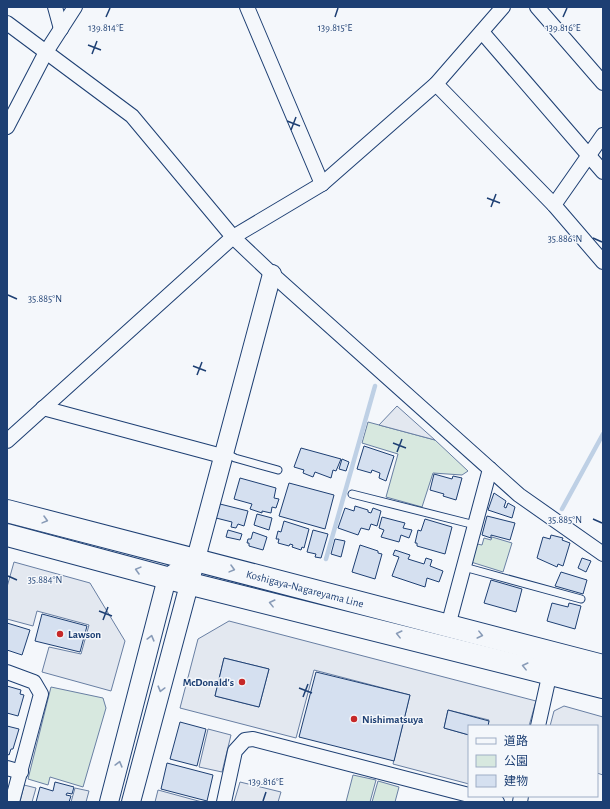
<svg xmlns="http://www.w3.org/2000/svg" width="610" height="809" viewBox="0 0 610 809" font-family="'Alegreya Sans','Noto Sans JP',sans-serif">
  <rect width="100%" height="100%" fill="#f4f7fb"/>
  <g fill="#d7e8df" stroke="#687fa3">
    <polygon points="368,422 435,440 468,471 462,475 433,473 422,507 386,497 398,454 362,443"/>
    <polygon points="492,537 512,543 503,572 471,562 477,544 482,545 484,538 491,540"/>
    <polygon points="51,687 103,698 106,708 83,787 50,777 48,785 28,779"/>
    <polygon points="353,775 376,780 370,802 346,802"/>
    <polygon points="378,781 399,787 395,802 372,802"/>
  </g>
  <g fill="#e3e8f0" stroke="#687fa3" fill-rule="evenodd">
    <polygon points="397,406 435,440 379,425"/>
    <polygon points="14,562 90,583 125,641 111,691 42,672 49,647 81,654 89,625 37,611 33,626 7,619 7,587"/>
    <path d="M229,621L536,701L529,726H488L489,720L448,710L444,728L469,735V784L393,764L410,695L314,670L296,738L180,708L198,639ZM224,658L269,669L259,707L215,696Z"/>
    <polygon points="564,706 603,717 603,775 597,773 597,726 550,726 554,711"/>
    <polygon points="208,729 231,735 222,772 199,767"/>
    <polygon points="240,782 281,792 278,802 234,802"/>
    <polygon points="24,785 36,788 32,802 20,802"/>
    <polygon points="75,788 89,791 86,802 71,802"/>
    <polygon points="158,790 202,802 155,802"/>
  </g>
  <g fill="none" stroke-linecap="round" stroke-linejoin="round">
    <g stroke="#bed0e5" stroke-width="4.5">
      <polyline points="562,509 603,434"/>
      <polyline points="326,559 375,386"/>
    </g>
  </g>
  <g fill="#d5e0f0" stroke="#1d3f73">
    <polygon points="364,446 394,456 386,481 379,478 380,473 372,470 371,473 357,469"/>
    <polygon points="301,448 341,459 336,471 333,470 331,478 315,472 313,477 303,473 304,470 294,467"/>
    <polygon points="342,459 349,462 346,471 339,469"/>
    <polygon points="434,474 452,479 453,476 462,478 456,500 443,496 444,494 430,490"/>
    <polygon points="240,478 276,488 274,498 279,499 276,508 272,507 271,513 262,511 262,513 250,509 252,504 234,499"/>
    <polygon points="289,483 334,495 325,529 279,516"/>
    <polygon points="494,493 506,501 504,507 506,508 508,503 515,507 512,518 488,510"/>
    <polygon points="220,504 248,511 244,526 238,524 236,528 231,527 232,522 216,518"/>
    <polygon points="355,506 368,510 368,512 371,513 373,508 381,511 377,526 371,524 369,530 361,528 358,535 338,528 345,508 354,511"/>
    <polygon points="257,514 272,518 269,530 254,525"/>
    <polygon points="487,516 515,523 510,540 491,535 491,538 482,535"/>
    <polygon points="382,517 405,523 403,528 412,530 409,538 401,535 399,542 381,537 384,530 379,528"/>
    <polygon points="425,519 452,527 445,554 417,546 417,543 415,543 418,530 421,531"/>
    <polygon points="284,521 309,529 304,548 302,547 301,550 292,547 293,545 290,544 289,546 278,543 279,539 276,539 278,531 281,532"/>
    <polygon points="228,530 242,534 240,540 226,537"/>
    <polygon points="313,530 328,534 321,558 315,557 316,554 307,552"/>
    <polygon points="253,532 267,537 263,550 249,546 249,543 247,543 248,539 251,539"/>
    <polygon points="551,535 563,538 562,540 570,543 563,566 558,564 557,567 537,558 543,537 550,539"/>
    <polygon points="335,539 345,541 341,557 331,554"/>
    <polygon points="360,545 378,551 378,553 382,554 375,579 352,572"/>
    <polygon points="395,550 410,555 408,559 424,564 426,558 432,560 430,566 443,571 439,582 427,578 425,587 392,576 399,557 393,555"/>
    <polygon points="582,558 591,561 586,572 578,568"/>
    <polygon points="561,572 587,580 583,594 555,586"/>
    <polygon points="491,580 522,589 516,612 484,603"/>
    <polygon points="552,603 568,607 569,603 581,606 575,629 547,621"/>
    <polygon points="42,614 87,626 80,652 35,641"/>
    <polygon points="7,623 30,630 22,655 7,650"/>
    <polygon points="224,658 269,669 259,707 215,696"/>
    <polygon points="316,672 410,695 394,761 299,737"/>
    <polygon points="7,686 21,690 20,694 24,695 18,716 7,713"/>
    <polygon points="448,710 489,721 488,726 469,726 469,735 444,728"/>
    <polygon points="180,722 206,729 197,766 170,759"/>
    <polygon points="7,726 19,729 13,749 11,749 9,755 7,754"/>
    <polygon points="167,763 213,775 207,801 161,789"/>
    <polygon points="55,782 74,787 72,794 67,793 66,795 71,796 69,802 36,802 40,787 53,791"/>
  </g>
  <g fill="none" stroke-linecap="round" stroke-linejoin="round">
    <g stroke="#1d3f73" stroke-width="9">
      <g id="service">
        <polyline points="224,452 235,458 278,470"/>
        <polyline points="352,494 475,525"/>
        <polyline points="464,567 581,599"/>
      </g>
    </g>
    <g stroke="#1d3f73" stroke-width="16">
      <g id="minor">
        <polyline points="55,7 61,29"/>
        <polyline points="247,7 322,184"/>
        <polyline points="537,7 603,83"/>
        <polyline points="7,23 132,116 233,237 272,274 519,495 603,554"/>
        <polyline points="482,32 603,172"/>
        <polyline points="436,84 554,205 603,262"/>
        <polyline points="7,127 46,52 75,7"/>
        <polyline points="554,205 603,135"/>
        <polyline points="43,408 222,456"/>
        <polyline points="7,441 233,237 322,184 436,84 503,7"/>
        <polyline points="448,626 490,469"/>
        <polyline points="7,672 34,682 41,694 12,802"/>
        <polyline points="538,726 550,672"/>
        <polyline points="7,768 21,772"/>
        <polyline points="474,796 497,802"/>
        <polyline points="224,802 235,751 245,740 253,739 469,795"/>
        <polyline points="520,802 521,796"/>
      </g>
    </g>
    <g stroke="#1d3f73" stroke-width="20">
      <g id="tertiary">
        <polyline points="109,802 167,578 177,571"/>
        <polyline points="131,802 272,274"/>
      </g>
    </g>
    <g stroke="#1d3f73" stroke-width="24">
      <g id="primary">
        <path id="s1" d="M7,511L603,666"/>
        <polyline points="7,535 167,578 603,687"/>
      </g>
    </g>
    <use href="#service" stroke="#f4f7fb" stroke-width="7"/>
    <use href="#minor" stroke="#f4f7fb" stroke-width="14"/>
    <use href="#tertiary" stroke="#f4f7fb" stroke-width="18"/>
    <use href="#primary" stroke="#f4f7fb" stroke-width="22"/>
  </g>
  <defs><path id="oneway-chevron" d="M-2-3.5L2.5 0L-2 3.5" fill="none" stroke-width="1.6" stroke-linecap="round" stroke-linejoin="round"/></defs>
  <g stroke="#889bb7">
    <use href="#oneway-chevron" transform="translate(45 520) rotate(15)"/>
    <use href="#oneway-chevron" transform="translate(232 569) rotate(15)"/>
    <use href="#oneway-chevron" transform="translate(138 570) rotate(-165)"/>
    <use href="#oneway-chevron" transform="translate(272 603) rotate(-166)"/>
    <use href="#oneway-chevron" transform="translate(399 634) rotate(-166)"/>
    <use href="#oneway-chevron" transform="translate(480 635) rotate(14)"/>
    <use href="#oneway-chevron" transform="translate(151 638) rotate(-75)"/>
    <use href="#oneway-chevron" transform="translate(525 666) rotate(-166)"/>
    <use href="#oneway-chevron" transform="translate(161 689) rotate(105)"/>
    <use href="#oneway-chevron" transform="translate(119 764) rotate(-75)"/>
  </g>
  <path fill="none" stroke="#1d3f73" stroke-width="1.5" d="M106,17L110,8M335,17L338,8M563,17L567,8M88,45L101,50M92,54L97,41M287,121L300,126M291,130L296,117M487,198L500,203M491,207L496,194M593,238L602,242M8,295L17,299M193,366L206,371M197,375L202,362M393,443L406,448M397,452L402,439M593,519L602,523M8,576L17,580M99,611L112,616M103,620L108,607M299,688L312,693M303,697L308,684M263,801L266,792"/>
  <g fill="#c62828" stroke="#f4f7fb" stroke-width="1.5">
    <circle cx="60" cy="634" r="4"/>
    <circle cx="242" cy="682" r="4"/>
    <circle cx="354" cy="719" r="4"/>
  </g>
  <g text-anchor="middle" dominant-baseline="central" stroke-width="3" stroke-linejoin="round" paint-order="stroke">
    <g font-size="11" fill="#1d3f73" stroke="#f4f7fb">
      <text stroke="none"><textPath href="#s1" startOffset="308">Koshigaya-Nagareyama Line</textPath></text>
    </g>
    <g font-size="11" font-weight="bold" fill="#1d3f73" stroke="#f4f7fb" text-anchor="start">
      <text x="68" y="634">Lawson</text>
      <text x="234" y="682" text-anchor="end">McDonald's</text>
      <text x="362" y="719">Nishimatsuya</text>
    </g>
  </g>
  <g font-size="10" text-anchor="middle" fill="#1d3f73" stroke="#f4f7fb" stroke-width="3" stroke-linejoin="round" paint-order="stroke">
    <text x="106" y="31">139.814°E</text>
    <text x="335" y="31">139.815°E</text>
    <text x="563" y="31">139.816°E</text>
    <text x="565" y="242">35.886°N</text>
    <text x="45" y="302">35.885°N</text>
    <text x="565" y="523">35.885°N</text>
    <text x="45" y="583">35.884°N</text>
    <text x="266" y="785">139.816°E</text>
  </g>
  <rect width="610" height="809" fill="none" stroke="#1d3f73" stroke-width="16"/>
  <rect x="468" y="725" width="130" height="72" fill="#f4f7fb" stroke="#9eadc5"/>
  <rect x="476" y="738" width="20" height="6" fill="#f4f7fb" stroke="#9eadc5"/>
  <text x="504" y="745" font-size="12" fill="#1d3f73">道路</text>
  <rect x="476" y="755" width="20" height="12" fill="#d7e8df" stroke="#9eadc5"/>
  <text x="504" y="765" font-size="12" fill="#1d3f73">公園</text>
  <rect x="476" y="775" width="20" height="12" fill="#d5e0f0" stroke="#9eadc5"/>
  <text x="504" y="785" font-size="12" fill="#1d3f73">建物</text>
</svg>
